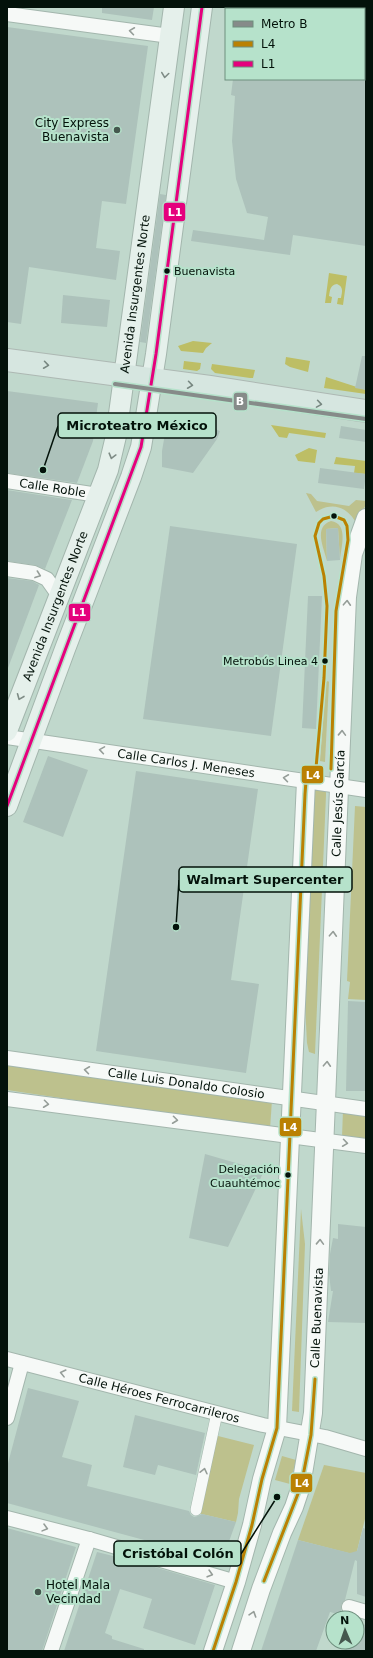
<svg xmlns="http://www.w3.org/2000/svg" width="373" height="1658" viewBox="0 0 373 1658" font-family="'DejaVu Sans',sans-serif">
  <rect width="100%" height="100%" fill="#c0d8cc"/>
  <g fill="#bdc18d">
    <path d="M306,493L311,494L317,501L349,506L356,500L366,501V505L355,521C346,506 331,502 316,512Z"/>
    <path d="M331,521C349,524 341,547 340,560L338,528L326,529L327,561C324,548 313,527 331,521Z"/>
    <polygon points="328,681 329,682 325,762 320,761 326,682"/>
    <polygon points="313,789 323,789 326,791 326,795 315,1054 309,1052 307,1043 304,986"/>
    <polygon points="355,806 366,807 366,1000 348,999 350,982 347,981"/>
    <polygon points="7,1063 272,1100 270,1129 7,1090"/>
    <polygon points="343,1110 366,1114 366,1140 342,1137"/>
    <polygon points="301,1209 305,1244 299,1412 292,1411"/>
    <polygon points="214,1435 254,1445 239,1499 238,1513 236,1522 193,1512"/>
    <polygon points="282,1456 296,1460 290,1484 275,1480"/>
    <polygon points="324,1465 366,1473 366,1515 356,1555 298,1540"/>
  </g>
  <g fill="#bdbe65">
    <path d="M329,273L347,276L343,305L337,304L338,298H341C342,292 344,287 337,284C330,285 330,290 329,296L332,297L331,303H325Z"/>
    <polygon points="193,341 212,343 206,348 203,353 181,351 178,346"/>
    <polygon points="286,357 310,361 308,372 290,367 285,364"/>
    <polygon points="184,361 201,363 200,369 197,371 183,369"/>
    <polygon points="212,364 255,370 253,378 250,378 215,373 211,369"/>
    <polygon points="326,377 366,390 366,394 324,388"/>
    <polygon points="271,425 326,433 325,438 289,433 287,438 279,437"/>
    <polygon points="309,448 317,450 315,463 298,461 295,455"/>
    <polygon points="336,457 366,461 366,474 354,473 355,466 334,464"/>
  </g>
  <g fill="#adc2bb">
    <polygon points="102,7 154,7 152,20 102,13"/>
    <polygon points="7,27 148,46 126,204 102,201 96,248 120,251 116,280 29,267 21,324 7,322"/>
    <polygon points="233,79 366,79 366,246 293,235 290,255 191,241 193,230 264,240 268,217 247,213 236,179 232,141 235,96 231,95"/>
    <polygon points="160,194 166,195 146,343 140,342"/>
    <polygon points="63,295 110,300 107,327 61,323"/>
    <polygon points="362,356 366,356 366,390 355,388"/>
    <polygon points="7,391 98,403 93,441 77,483 7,473"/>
    <polygon points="178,417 202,422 203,424 220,431 217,439 193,473 162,467 162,451 166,428 168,421"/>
    <polygon points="341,426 366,430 366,442 339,438"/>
    <polygon points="320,468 366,474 364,489 318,483"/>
    <polygon points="7,490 72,500 45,569 35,565 7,561"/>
    <polygon points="170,526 297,544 271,736 143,719"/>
    <polygon points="338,528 340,560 327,561 326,529"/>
    <polygon points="7,578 32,581 39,585 8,668"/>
    <polygon points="308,596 322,596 316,729 302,728"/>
    <polygon points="48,756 88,770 63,837 23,822"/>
    <polygon points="136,771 258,789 231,980 259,984 246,1073 96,1051"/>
    <polygon points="348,1001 366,1002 366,1091 346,1091"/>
    <polygon points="205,1154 264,1171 228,1247 189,1238"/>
    <polygon points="338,1224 366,1227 366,1323 328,1322 333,1291 331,1291 329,1274 330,1254 333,1238 338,1239"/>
    <polygon points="28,1388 79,1401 62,1457 92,1465 87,1486 189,1511 191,1515 194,1517 198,1516 202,1514 236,1522 222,1561 7,1503 7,1467"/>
    <polygon points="135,1415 205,1433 196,1475 158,1465 155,1475 123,1467"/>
    <polygon points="7,1528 76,1547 42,1651 7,1651"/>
    <polygon points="363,1528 366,1529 366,1597 357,1594 357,1561 355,1560 345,1600 341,1605 341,1615 330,1612 316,1651 261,1651 298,1540 350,1553 357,1551"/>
    <polygon points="97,1552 141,1563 215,1585 195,1645 143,1628 152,1599 120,1589 105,1633 112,1636 112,1639 144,1649 144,1651 64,1651"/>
    <polygon points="357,1623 366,1625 366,1651 345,1651 348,1642 357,1642"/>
  </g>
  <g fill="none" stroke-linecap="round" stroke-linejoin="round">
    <g stroke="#a3b6ad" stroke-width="12">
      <polyline id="pedestrian" points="196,1510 217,1413"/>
    </g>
    <g stroke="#a3b6ad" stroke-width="16">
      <g id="minor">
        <polyline points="7,14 170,36"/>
        <path id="s1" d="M7,481L98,495"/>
        <polyline points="7,569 34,573 47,579 59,596"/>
        <path id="s2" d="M7,737L366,790"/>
        <path id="s3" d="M7,1058L366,1109"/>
        <polyline points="7,1099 366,1146"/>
        <path id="s4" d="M7,1359L263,1425L325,1437L366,1449"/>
        <polyline points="7,1418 22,1363"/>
        <polyline points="7,1518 89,1539 236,1582"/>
        <polyline points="349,1607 366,1612"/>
        <polyline points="51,1651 89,1539"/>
      </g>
    </g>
    <g stroke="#a3b6ad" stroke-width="20">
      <g id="tertiary">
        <polyline points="213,1651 236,1582 252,1525 262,1479 277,1428 306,781"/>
        <path id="s5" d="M241,1651L261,1589L282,1533L294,1507L301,1486L313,1413L347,597L353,554L366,518"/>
      </g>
    </g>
    <g stroke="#a3b6ad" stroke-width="22">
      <g id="secondary">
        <path id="s6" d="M7,731L108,470L116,436L174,7"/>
        <polyline points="7,806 65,649 131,477 141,447 156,354 202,7"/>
      </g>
    </g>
    <g stroke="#adb8b3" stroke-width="24">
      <polyline id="primary" points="7,360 210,387 366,411"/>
    </g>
    <use href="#pedestrian" stroke="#f6f9f7" stroke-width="11"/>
    <use href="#minor" stroke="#f6f9f7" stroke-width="14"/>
    <use href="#tertiary" stroke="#f6f9f7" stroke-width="18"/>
    <use href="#secondary" stroke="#e5f0eb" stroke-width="20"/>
    <use href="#primary" stroke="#d6e6e0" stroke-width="22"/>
    <g stroke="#b6e2cb" stroke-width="6">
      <g id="bus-1">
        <polyline points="264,1581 301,1486 311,1435 315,1379"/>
        <polyline points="213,1651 236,1582 252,1525 262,1479 277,1428 305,794 306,781 312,776 316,768 324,678 327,606 324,576 315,536 319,523 323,519 334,516 344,520 347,526 348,540 336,611 331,769"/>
      </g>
    </g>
    <g stroke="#b6e2cb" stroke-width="6">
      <polyline id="bus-2" points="7,806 141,447 156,354 202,7"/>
    </g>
    <use href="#bus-1" stroke="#ba8102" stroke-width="3"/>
    <use href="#bus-2" stroke="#e5007d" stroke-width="3"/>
    <g stroke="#b6e2cb" stroke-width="7">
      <polyline id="metro-1" points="115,384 366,419"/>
    </g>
    <use href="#metro-1" stroke="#868b89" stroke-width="4"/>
  </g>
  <defs><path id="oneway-chevron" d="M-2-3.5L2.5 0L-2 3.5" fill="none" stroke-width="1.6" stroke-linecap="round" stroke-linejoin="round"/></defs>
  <g stroke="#959d98">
    <use href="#oneway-chevron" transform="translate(132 31) rotate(-172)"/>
    <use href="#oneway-chevron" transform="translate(38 575) rotate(20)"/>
    <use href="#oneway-chevron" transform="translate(347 603) rotate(-87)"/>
    <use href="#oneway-chevron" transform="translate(342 733) rotate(-88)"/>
    <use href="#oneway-chevron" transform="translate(102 750) rotate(-171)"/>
    <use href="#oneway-chevron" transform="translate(286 778) rotate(-172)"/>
    <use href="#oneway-chevron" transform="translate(333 934) rotate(-87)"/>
    <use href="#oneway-chevron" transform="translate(327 1064) rotate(-87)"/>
    <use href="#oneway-chevron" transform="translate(87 1070) rotate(-172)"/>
    <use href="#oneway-chevron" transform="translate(46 1104) rotate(7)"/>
    <use href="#oneway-chevron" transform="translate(175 1120) rotate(7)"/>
    <use href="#oneway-chevron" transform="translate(345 1143) rotate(8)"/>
    <use href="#oneway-chevron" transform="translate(320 1242) rotate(-88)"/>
    <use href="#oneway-chevron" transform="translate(63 1373) rotate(-166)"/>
    <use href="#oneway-chevron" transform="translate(204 1471) rotate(-77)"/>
    <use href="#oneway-chevron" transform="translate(45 1528) rotate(15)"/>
    <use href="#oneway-chevron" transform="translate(210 1574) rotate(16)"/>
    <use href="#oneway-chevron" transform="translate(253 1614) rotate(-72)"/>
  </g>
  <g stroke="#7f8c86">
    <use href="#oneway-chevron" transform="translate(165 75) rotate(98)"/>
    <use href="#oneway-chevron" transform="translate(112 456) rotate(105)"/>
    <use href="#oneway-chevron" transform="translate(20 697) rotate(112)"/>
  </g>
  <g stroke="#778780">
    <use href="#oneway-chevron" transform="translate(46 365) rotate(8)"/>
    <use href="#oneway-chevron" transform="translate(190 385) rotate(8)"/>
    <use href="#oneway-chevron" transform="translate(319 404) rotate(9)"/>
  </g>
  <g fill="#45574e" stroke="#b6e2cb" stroke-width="1.5">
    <circle cx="117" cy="130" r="4"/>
    <circle cx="38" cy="1592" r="4"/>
  </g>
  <g fill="#03120a" stroke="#b6e2cb" stroke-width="1.5">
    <circle cx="167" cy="271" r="3.5"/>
    <circle cx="334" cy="516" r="3.5"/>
    <circle cx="325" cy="661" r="3.5"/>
    <circle cx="288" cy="1175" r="3.5"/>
  </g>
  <g text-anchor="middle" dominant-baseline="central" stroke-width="4" stroke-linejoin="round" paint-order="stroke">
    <g font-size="11" fill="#03120a" stroke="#b6e2cb" text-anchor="end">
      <text x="174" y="271" text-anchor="start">Buenavista</text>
      <text x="318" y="661">Metrobús Linea 4</text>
      <text x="280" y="1169">Delegación<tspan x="280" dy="14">Cuauhtémoc</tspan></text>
    </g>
    <g font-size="12" fill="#03120a" stroke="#b6e2cb" text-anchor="end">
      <text x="109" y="123">City Express<tspan x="109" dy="14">Buenavista</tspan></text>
      <text x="46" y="1585" text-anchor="start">Hotel Mala<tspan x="46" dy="14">Vecindad</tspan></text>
    </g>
    <g font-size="12" fill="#03120a" stroke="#b6e2cb">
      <text stroke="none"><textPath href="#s6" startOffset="458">Avenida Insurgentes Norte</textPath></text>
      <text stroke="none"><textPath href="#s1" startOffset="46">Calle Roble</textPath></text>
      <text stroke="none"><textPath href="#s6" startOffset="134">Avenida Insurgentes Norte</textPath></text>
      <text stroke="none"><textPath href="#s2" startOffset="181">Calle Carlos J. Meneses</textPath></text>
      <text stroke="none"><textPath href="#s5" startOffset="860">Calle Jesús García</textPath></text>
      <text stroke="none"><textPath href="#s3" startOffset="181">Calle Luis Donaldo Colosio</textPath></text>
      <text stroke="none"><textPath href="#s5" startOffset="345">Calle Buenavista</textPath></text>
      <text stroke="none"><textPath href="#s4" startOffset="157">Calle Héroes Ferrocarrileros</textPath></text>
    </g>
  </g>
  <path fill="none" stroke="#03120a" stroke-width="1.5" d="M43 470L58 426M176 927L179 880M277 1497L241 1554"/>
  <g fill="#03120a" stroke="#b6e2cb" stroke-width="1.5">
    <circle cx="43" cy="470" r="4"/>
    <circle cx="176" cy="927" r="4"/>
    <circle cx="277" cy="1497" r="4"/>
  </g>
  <g fill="#b6e2cb" stroke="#03120a" stroke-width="1.5">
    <rect x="58" y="413" width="158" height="25" rx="4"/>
    <rect x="179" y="867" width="173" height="25" rx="4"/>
    <rect x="114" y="1541" width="127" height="25" rx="4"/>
  </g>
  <g font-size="13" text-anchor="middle" font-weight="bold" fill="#03120a">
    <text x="137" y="430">Microteatro México</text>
    <text x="265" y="884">Walmart Supercenter</text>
    <text x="178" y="1558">Cristóbal Colón</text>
  </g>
  <g stroke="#b6e2cb" stroke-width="1.5">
    <rect x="163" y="202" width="23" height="20" rx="4" fill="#e5007d"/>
    <rect x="233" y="392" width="15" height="19" rx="4" fill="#868b89"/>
    <rect x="68" y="603" width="23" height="19" rx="4" fill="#e5007d"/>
    <rect x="301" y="765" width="23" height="19" rx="4" fill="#ba8102"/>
    <rect x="279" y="1117" width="23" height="20" rx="4" fill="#ba8102"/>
    <rect x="290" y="1473" width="23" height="20" rx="4" fill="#ba8102"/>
  </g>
  <g font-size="11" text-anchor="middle" font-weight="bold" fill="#fff">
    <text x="175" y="216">L1</text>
    <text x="240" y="405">B</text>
    <text x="79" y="616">L1</text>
    <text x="313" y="779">L4</text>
    <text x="290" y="1131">L4</text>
    <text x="302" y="1487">L4</text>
  </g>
  <rect width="373" height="1658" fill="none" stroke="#03120a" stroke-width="16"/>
  <rect x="225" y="8" width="140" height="72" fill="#b6e2cb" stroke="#6e8f7e"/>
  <rect x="233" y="21" width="20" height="6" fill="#868b89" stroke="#6e8f7e"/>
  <text x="261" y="28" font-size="12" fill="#03120a">Metro B</text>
  <rect x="233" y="41" width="20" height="6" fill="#ba8102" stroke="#6e8f7e"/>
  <text x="261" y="48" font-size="12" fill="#03120a">L4</text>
  <rect x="233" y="61" width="20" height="6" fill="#e5007d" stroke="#6e8f7e"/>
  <text x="261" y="68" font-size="12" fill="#03120a">L1</text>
  <g transform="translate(345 1630) rotate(358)"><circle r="19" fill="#b6e2cb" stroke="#6e8f7e"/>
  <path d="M0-3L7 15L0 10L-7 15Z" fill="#45574e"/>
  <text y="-6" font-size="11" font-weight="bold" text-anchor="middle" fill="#03120a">N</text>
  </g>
</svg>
